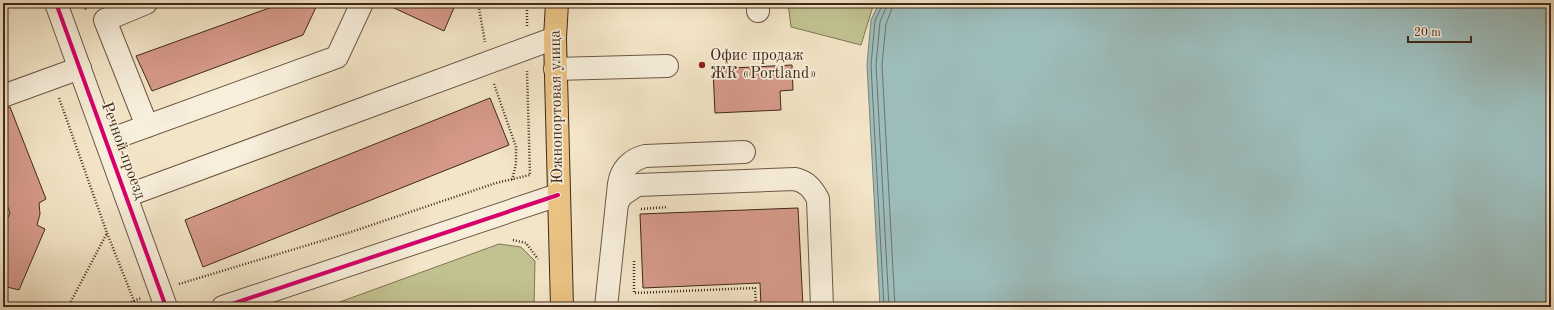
<svg xmlns="http://www.w3.org/2000/svg" width="1554" height="310" viewBox="0 0 1554 310" font-family="'Old Standard TT',serif">
  <rect width="100%" height="100%" fill="#f3e5c7"/>
  <filter id="stains"><feTurbulence type="fractalNoise" baseFrequency=".005" numOctaves="4"/><feColorMatrix values="0 0 0 0 .2 0 0 0 0 .09 0 0 0 0 .02 0 0 0 .5 -.17"/></filter>
  <radialGradient id="worn" r=".72"><stop offset=".6" stop-color="#630" stop-opacity="0"/><stop offset="1" stop-color="#630" stop-opacity=".3"/></radialGradient>
  <g fill="#c2c291" stroke="#817556">
    <polygon points="788,3 874,3 861,45 791,27"/>
    <polygon points="499,244 521,247 535,261 534,307 326,307"/>
  </g>
  <polygon fill="#9dbdbc" stroke="#78817b" points="879,3 1551,3 1551,307 880,307 867,65 871,20"/>
  <g fill="none" stroke-linecap="round" stroke-linejoin="round">
    <g stroke="#6e726b" stroke-width="1">
      <polyline points="883,3 875,21 871,65 884,307"/>
      <polyline points="888,3 880,22 876,65 889,307"/>
      <polyline points="894,3 886,24 882,65 895,307"/>
    </g>
  </g>
  <g fill="#d69a8a" stroke="#40281a">
    <polygon points="274,3 318,3 303,35 152,91 136,56 272,7"/>
    <polygon points="383,3 456,3 444,31"/>
    <polygon points="792,65 793,90 780,91 781,110 715,113 713,69"/>
    <polygon points="490,98 509,145 203,267 185,220"/>
    <polygon points="10,107 46,199 39,203 40,214 37,225 45,229 19,290 3,286 3,228 10,213 3,194 3,108"/>
    <polygon points="798,208 803,307 761,307 760,283 643,288 640,214"/>
  </g>
  <g fill="none" stroke-linecap="round" stroke-linejoin="round">
    <g stroke="#6d5745" stroke-width="24">
      <g id="minor">
        <polyline points="56,3 166,307"/>
        <polyline points="146,3 105,20 147,126"/>
        <polyline points="758,3 758,11"/>
        <polyline points="555,69 667,66"/>
        <polyline points="3,96 80,68"/>
        <polyline points="106,141 337,57 362,3"/>
        <polyline points="126,196 555,38"/>
        <path d="M617,203L622,195L637,185L795,179C807,182 812,188 818,199L822,307"/>
        <polyline points="223,307 558,195"/>
        <path d="M606,307L619,184C621,170 630,160 645,156L744,152"/>
      </g>
    </g>
    <g stroke="#40281a" stroke-width="24">
      <polyline id="major" points="557,3 555,38 562,307"/>
    </g>
    <g stroke="#40281a" stroke-width="2.5" stroke-dasharray="1 2" stroke-linecap="butt">
      <polyline points="83,3 86,10"/>
      <polyline points="478,3 485,42"/>
      <polyline points="527,26 527,3"/>
      <polyline points="494,84 516,147 516,164 512,180"/>
      <polyline points="59,98 107,233"/>
      <polyline points="641,209 668,207"/>
      <polyline points="513,240 526,243 538,259"/>
      <polyline points="634,261 634,293 755,288 756,307"/>
      <polyline points="179,284 351,232 496,183 530,175 527,71"/>
      <polyline points="68,307 107,233 134,301"/>
      <polyline points="120,307 141,298"/>
    </g>
    <use href="#minor" stroke="#f7eedb" stroke-width="22"/>
    <use href="#major" stroke="#eac284" stroke-width="22"/>
    <g stroke="#f7eedb" stroke-width="6">
      <g id="cycleway">
        <polyline points="56,3 166,307"/>
        <polyline points="223,307 558,195"/>
      </g>
    </g>
    <use href="#cycleway" stroke="#d6006c" stroke-width="4"/>
  </g>
  <circle fill="#8f2418" stroke="#f7eedb" stroke-width="1.5" cx="702" cy="65" r="4"/>
  <g text-anchor="middle" dominant-baseline="central" stroke-width="3.5" stroke-linejoin="round" paint-order="stroke">
    <g font-size="16" fill="#40281a" stroke="#f7eedb" text-anchor="start">
      <text x="710" y="56">Офис продаж<tspan x="710" dy="18">ЖК «Portland»</tspan></text>
    </g>
    <g font-size="16" fill="#40281a" stroke="#f7eedb">
      <text transform="translate(557 107) rotate(-91)">Южнопортовая улица</text>
      <text transform="translate(123 151) rotate(70)">Речной проезд</text>
    </g>
  </g>
  <rect width="1554" height="310" fill="none" stroke="#f3e5c7" stroke-width="16"/>
  <rect x="4" y="4" width="1546" height="302" fill="none" stroke="#40281a" stroke-width="2"/>
  <rect x="8" y="8" width="1538" height="294" fill="none" stroke="#40281a"/>
  <path d="M1408 36v6h63v-6" fill="none" stroke="#40281a" stroke-width="2"/>
  <text x="1414" y="36" font-size="12" fill="#40281a" stroke="#f7eedb" stroke-width="3" paint-order="stroke">20 m</text>
  <rect width="100%" height="100%" filter="url(#stains)"/>
  <rect width="100%" height="100%" fill="url(#worn)"/>
</svg>
